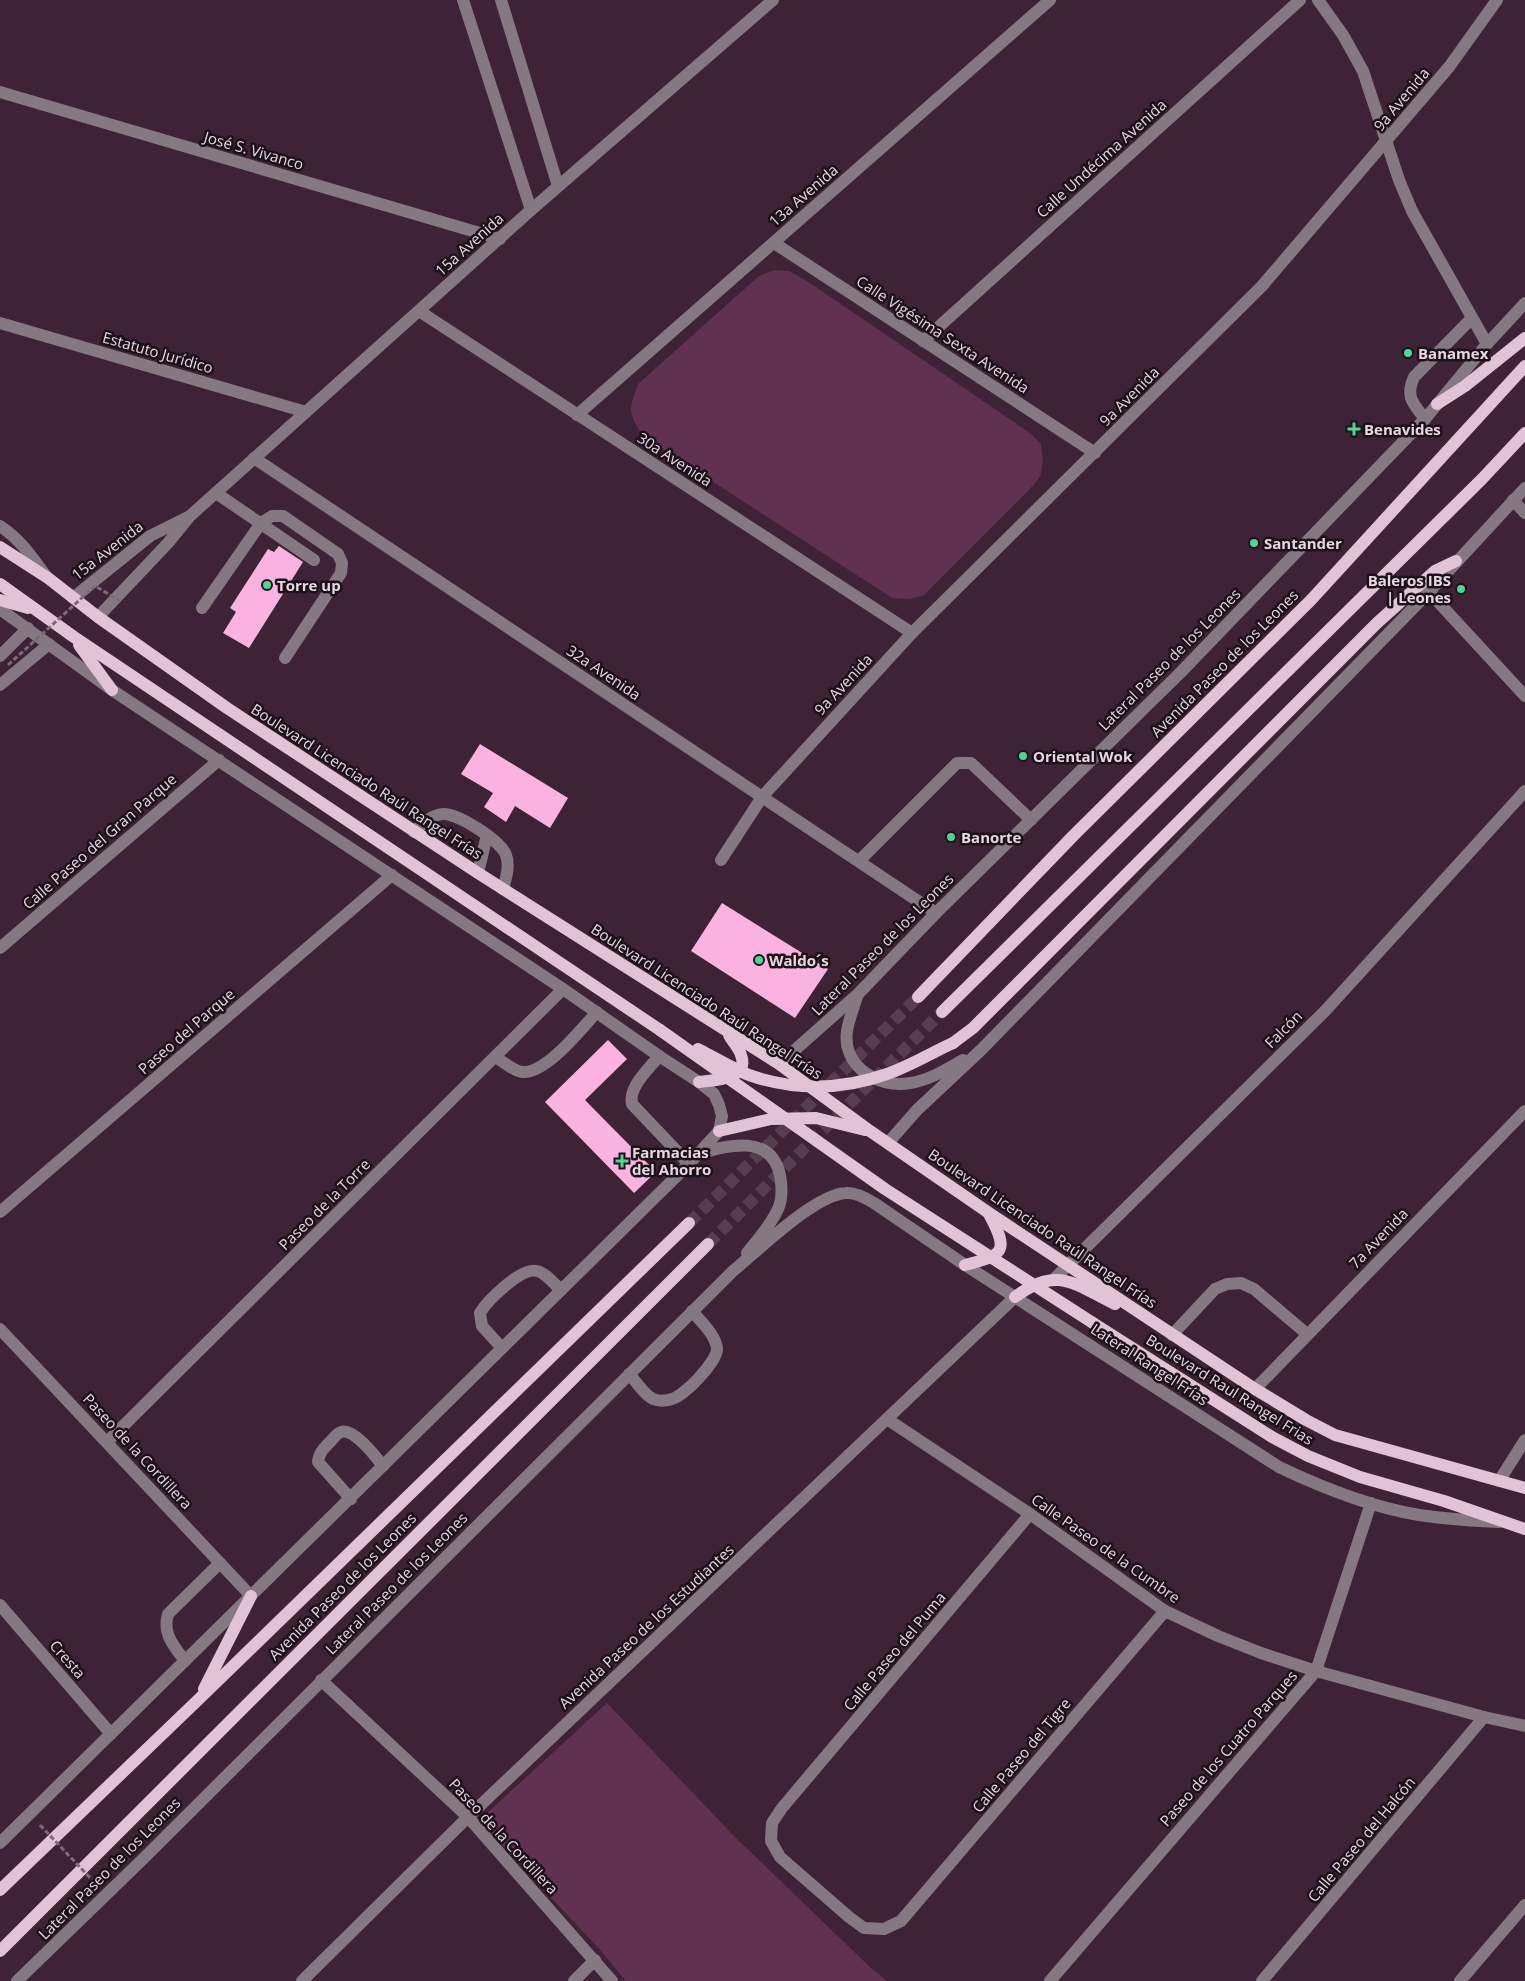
<svg xmlns="http://www.w3.org/2000/svg" width="1525" height="1981" viewBox="0 0 1525 1981" font-family="'Open Sans',sans-serif">
  <rect width="100%" height="100%" fill="#3d2335"/>
  <g fill="#603151">
    <path d="M774,270L789,271L807,281L1030,433L1041,444L1043,461L1040,477L1029,490L923,596L908,599L892,598L644,437C628,414 628,410 638,384L759,276Z"/>
    <polygon points="607,1703 734,1836 871,1968 887,1981 626,1981 601,1951 488,1830 487,1813"/>
  </g>
  <g fill="#fab2e1">
    <polygon points="279,546 303,562 249,648 223,633 236,612 230,608 268,549 274,552"/>
    <polygon points="480,744 568,798 550,828 515,806 506,822 484,807 493,793 461,774"/>
    <polygon points="722,903 828,969 795,1018 691,951"/>
    <polygon points="608,1040 627,1059 585,1100 656,1172 634,1193 545,1102"/>
  </g>
  <g fill="none" stroke-linecap="round" stroke-linejoin="round">
    <g stroke="#573e4f" stroke-width="12" stroke-dasharray="12 6" stroke-linecap="butt">
      <polyline points="689,1223 918,997"/>
      <polyline points="708,1244 942,1012"/>
    </g>
    <g stroke="#867881" stroke-width="12">
      <polyline points="463,0 531,210"/>
      <polyline points="501,0 558,186"/>
      <polyline points="1318,0 1343,35 1363,71 1399,180 1412,211 1487,344"/>
      <polyline points="0,92 500,239"/>
      <polyline points="774,243 1095,453"/>
      <polyline points="419,311 912,633"/>
      <polyline points="0,323 306,412"/>
      <polyline points="923,341 1300,0"/>
      <polyline points="577,415 1050,0"/>
      <path d="M1425,419C1413,403 1405,397 1414,377L1472,318"/>
      <polyline points="254,458 936,913"/>
      <polyline points="216,493 314,560"/>
      <polyline points="1513,500 1525,513"/>
      <path d="M0,526C20,539 32,557 46,576"/>
      <polyline points="1429,592 1525,696"/>
      <polyline points="73,598 150,536 188,517"/>
      <polyline points="202,608 261,523 272,516 283,516 338,554 342,563 341,573 285,658"/>
      <polyline points="0,609 112,690 563,989 659,1056 699,1082 714,1094 719,1105 722,1116 719,1131 689,1164 0,1843"/>
      <polyline points="98,617 168,543 190,516 531,210 773,0"/>
      <polyline points="0,656 28,628"/>
      <polyline points="0,685 49,644"/>
      <path d="M414,832C422,824 431,815 443,814C458,813 501,841 506,855C510,866 506,878 503,889"/>
      <polyline points="721,860 762,797 912,633 1262,286 1449,67 1497,0"/>
      <polyline points="859,861 957,763 971,763 1031,820"/>
      <polyline points="478,873 487,835"/>
      <polyline points="0,948 219,760"/>
      <path d="M858,994C854,1006 849,1019 847,1031C842,1066 878,1089 910,1083C930,1080 945,1070 963,1060"/>
      <path d="M659,1056C649,1069 628,1087 632,1104L689,1164"/>
      <path d="M495,1057C503,1061 513,1071 522,1072C546,1074 581,1029 597,1012"/>
      <polyline points="779,1064 858,994 936,913 1181,672 1425,419 1487,344 1525,303"/>
      <polyline points="888,1143 917,1110 981,1050 1429,592 1525,488"/>
      <path d="M700,1153C729,1145 771,1134 780,1175C782,1186 783,1198 778,1209C771,1225 758,1239 747,1253"/>
      <polyline points="0,1212 392,875"/>
      <polyline points="1054,1279 1325,1011 1525,791"/>
      <polyline points="0,1329 251,1596"/>
      <polyline points="1172,1335 1215,1289 1227,1284 1241,1283 1254,1289 1307,1334"/>
      <path d="M502,1348L482,1326L480,1313C487,1301 521,1267 537,1271C546,1273 554,1284 561,1290"/>
      <path d="M629,1374C636,1381 644,1395 653,1399C658,1401 666,1401 672,1399C684,1396 717,1362 717,1349C716,1335 701,1322 692,1311"/>
      <polyline points="1255,1389 1525,1111"/>
      <polyline points="887,1419 1030,1514 1165,1611 1218,1636 1261,1653 1316,1671 1484,1717 1525,1726"/>
      <polyline points="108,1441 563,989"/>
      <polyline points="1499,1481 1525,1440"/>
      <path d="M351,1499L318,1462C319,1453 323,1449 330,1442C333,1439 337,1433 341,1432C353,1427 376,1457 383,1466"/>
      <polyline points="1030,1514 782,1808 772,1823 771,1841 780,1857 849,1917 864,1928 884,1929 901,1921 1165,1611"/>
      <polyline points="0,1605 111,1734"/>
      <path d="M185,1661C174,1646 162,1634 168,1614L220,1563"/>
      <polyline points="321,1680 468,1817 612,1981"/>
      <path d="M17,1981L144,1858L733,1271C759,1250 814,1195 846,1193C855,1192 866,1198 874,1203L965,1265L1279,1467C1323,1488 1370,1507 1419,1515C1446,1519 1473,1521 1499,1522"/>
      <polyline points="302,1981 468,1817 1015,1297"/>
      <polyline points="574,1981 595,1960"/>
      <polyline points="1050,1981 1316,1671 1371,1503"/>
      <polyline points="1262,1981 1484,1717"/>
      <polyline points="1460,1981 1525,1905"/>
    </g>
    <g stroke="#e0c3d5" stroke-width="12">
      <polyline points="1437,404 1465,386 1525,338"/>
      <polyline points="0,547 48,578 98,617 227,708 478,873 779,1064 870,1131 989,1213 1255,1389 1306,1420 1335,1435 1525,1488"/>
      <polyline points="0,584 74,637 660,1030"/>
      <polyline points="0,600 28,608"/>
      <polyline points="79,645 112,690"/>
      <polyline points="918,997 1073,836 1311,600 1525,366"/>
      <polyline points="942,1012 1482,479 1525,433"/>
      <polyline points="953,1043 973,1028 1377,623 1435,571 1456,561"/>
      <path d="M699,1082C714,1080 750,1080 741,1055C739,1048 732,1041 729,1035"/>
      <polyline points="719,1131 771,1119 816,1118 865,1130"/>
      <path d="M965,1265C1005,1255 1009,1251 989,1214"/>
      <path d="M1015,1297C1057,1265 1074,1284 1115,1304"/>
      <polyline points="1093,1323 1272,1437 1308,1456 1360,1477 1444,1501 1525,1529"/>
      <polyline points="204,1689 251,1596"/>
      <polyline points="0,1890 199,1699 689,1223"/>
      <polyline points="0,1951 708,1244"/>
    </g>
    <g stroke="#7f6877" stroke-width="3" stroke-dasharray="5 2.5" stroke-linecap="butt">
      <polyline points="8,665 95,586 122,602"/>
      <polyline points="40,1825 94,1882"/>
    </g>
    <g stroke="#e0c3d5" stroke-width="12">
      <polyline points="660,1030 885,1189 1093,1323"/>
      <path d="M698,1049C715,1058 732,1068 749,1075C794,1091 842,1090 887,1074C910,1066 931,1053 953,1043"/>
    </g>
  </g>
  <g fill="#51d397" stroke="#1d1119" stroke-width="2">
    <circle cx="1408" cy="353" r="5"/>
    <path d="M1351.5 421.5h5v5h5v5h-5v5h-5v-5h-5v-5h5z"/>
    <circle cx="1254" cy="543" r="5"/>
    <circle cx="267" cy="585" r="5"/>
    <circle cx="1461" cy="589" r="5"/>
    <circle cx="1023" cy="756" r="5"/>
    <circle cx="951" cy="837" r="5"/>
    <circle cx="759" cy="960" r="5"/>
    <path d="M619.5 1153.5h5v5h5v5h-5v5h-5v-5h-5v-5h5z"/>
  </g>
  <g text-anchor="middle" dominant-baseline="central" stroke-width="5" stroke-linejoin="round" paint-order="stroke">
    <g font-size="15" fill="#e8d6e1" stroke="#1d1119">
      <text transform="translate(1401 99) rotate(-50)">9a Avenida</text>
      <text transform="translate(254 150) rotate(16)">José S. Vivanco</text>
      <text transform="translate(1101 158) rotate(-42)">Calle Undécima Avenida</text>
      <text transform="translate(803 195) rotate(-41)">13a Avenida</text>
      <text transform="translate(469 244) rotate(-42)">15a Avenida</text>
      <text transform="translate(943 334) rotate(33)">Calle Vigésima Sexta Avenida</text>
      <text transform="translate(158 352) rotate(16)">Estatuto Jurídico</text>
      <text transform="translate(1129 396) rotate(-45)">9a Avenida</text>
      <text transform="translate(675 459) rotate(33)">30a Avenida</text>
      <text transform="translate(107 550) rotate(-38)">15a Avenida</text>
      <text transform="translate(1169 659) rotate(-45)">Lateral Paseo de los Leones</text>
      <text transform="translate(1224 663) rotate(-45)">Avenida Paseo de los Leones</text>
      <text transform="translate(604 672) rotate(34)">32a Avenida</text>
      <text transform="translate(843 684) rotate(-47)">9a Avenida</text>
      <text transform="translate(367 781) rotate(33)">Boulevard Licenciado Raúl Rangel Frías</text>
      <text transform="translate(99 841) rotate(-41)">Calle Paseo del Gran Parque</text>
      <text transform="translate(882 944) rotate(-45)">Lateral Paseo de los Leones</text>
      <text transform="translate(707 1001) rotate(33)">Boulevard Licenciado Raúl Rangel Frías</text>
      <text transform="translate(1283 1029) rotate(-45)">Falcón</text>
      <text transform="translate(186 1031) rotate(-41)">Paseo del Parque</text>
      <text transform="translate(324 1204) rotate(-45)">Paseo de la Torre</text>
      <text transform="translate(1043 1228) rotate(34)">Boulevard Licenciado Raúl Rangel Frías</text>
      <text transform="translate(1378 1238) rotate(-46)">7a Avenida</text>
      <text transform="translate(1150 1364) rotate(33)">Lateral Rangel Frías</text>
      <text transform="translate(1230 1389) rotate(32)">Boulevard Raul Rangel Frias</text>
      <text transform="translate(138 1451) rotate(47)">Paseo de la Cordillera</text>
      <text transform="translate(1106 1548) rotate(35)">Calle Paseo de la Cumbre</text>
      <text transform="translate(396 1583) rotate(-45)">Lateral Paseo de los Leones</text>
      <text transform="translate(342 1586) rotate(-45)">Avenida Paseo de los Leones</text>
      <text transform="translate(646 1626) rotate(-43)">Avenida Paseo de los Estudiantes</text>
      <text transform="translate(894 1651) rotate(-50)">Calle Paseo del Puma</text>
      <text transform="translate(68 1659) rotate(49)">Cresta</text>
      <text transform="translate(1228 1748) rotate(-49)">Paseo de los Cuatro Parques</text>
      <text transform="translate(1021 1755) rotate(-50)">Calle Paseo del Tigre</text>
      <text transform="translate(504 1836) rotate(47)">Paseo de la Cordillera</text>
      <text transform="translate(1361 1839) rotate(-50)">Calle Paseo del Halcón</text>
      <text transform="translate(109 1868) rotate(-45)">Lateral Paseo de los Leones</text>
    </g>
    <g font-size="15" font-weight="bold" fill="#e8d6e1" stroke="#1d1119" text-anchor="start">
      <text x="1418" y="353">Banamex</text>
      <text x="1364" y="429">Benavides</text>
      <text x="1264" y="543">Santander</text>
      <text x="1451" y="580" text-anchor="end">Baleros IBS<tspan x="1451" dy="17">| Leones</tspan></text>
      <text x="277" y="585">Torre up</text>
      <text x="1033" y="756">Oriental Wok</text>
      <text x="961" y="837">Banorte</text>
      <text x="769" y="960">Waldo´s</text>
      <text x="632" y="1152">Farmacias<tspan x="632" dy="17">del Ahorro</tspan></text>
    </g>
  </g>
</svg>
